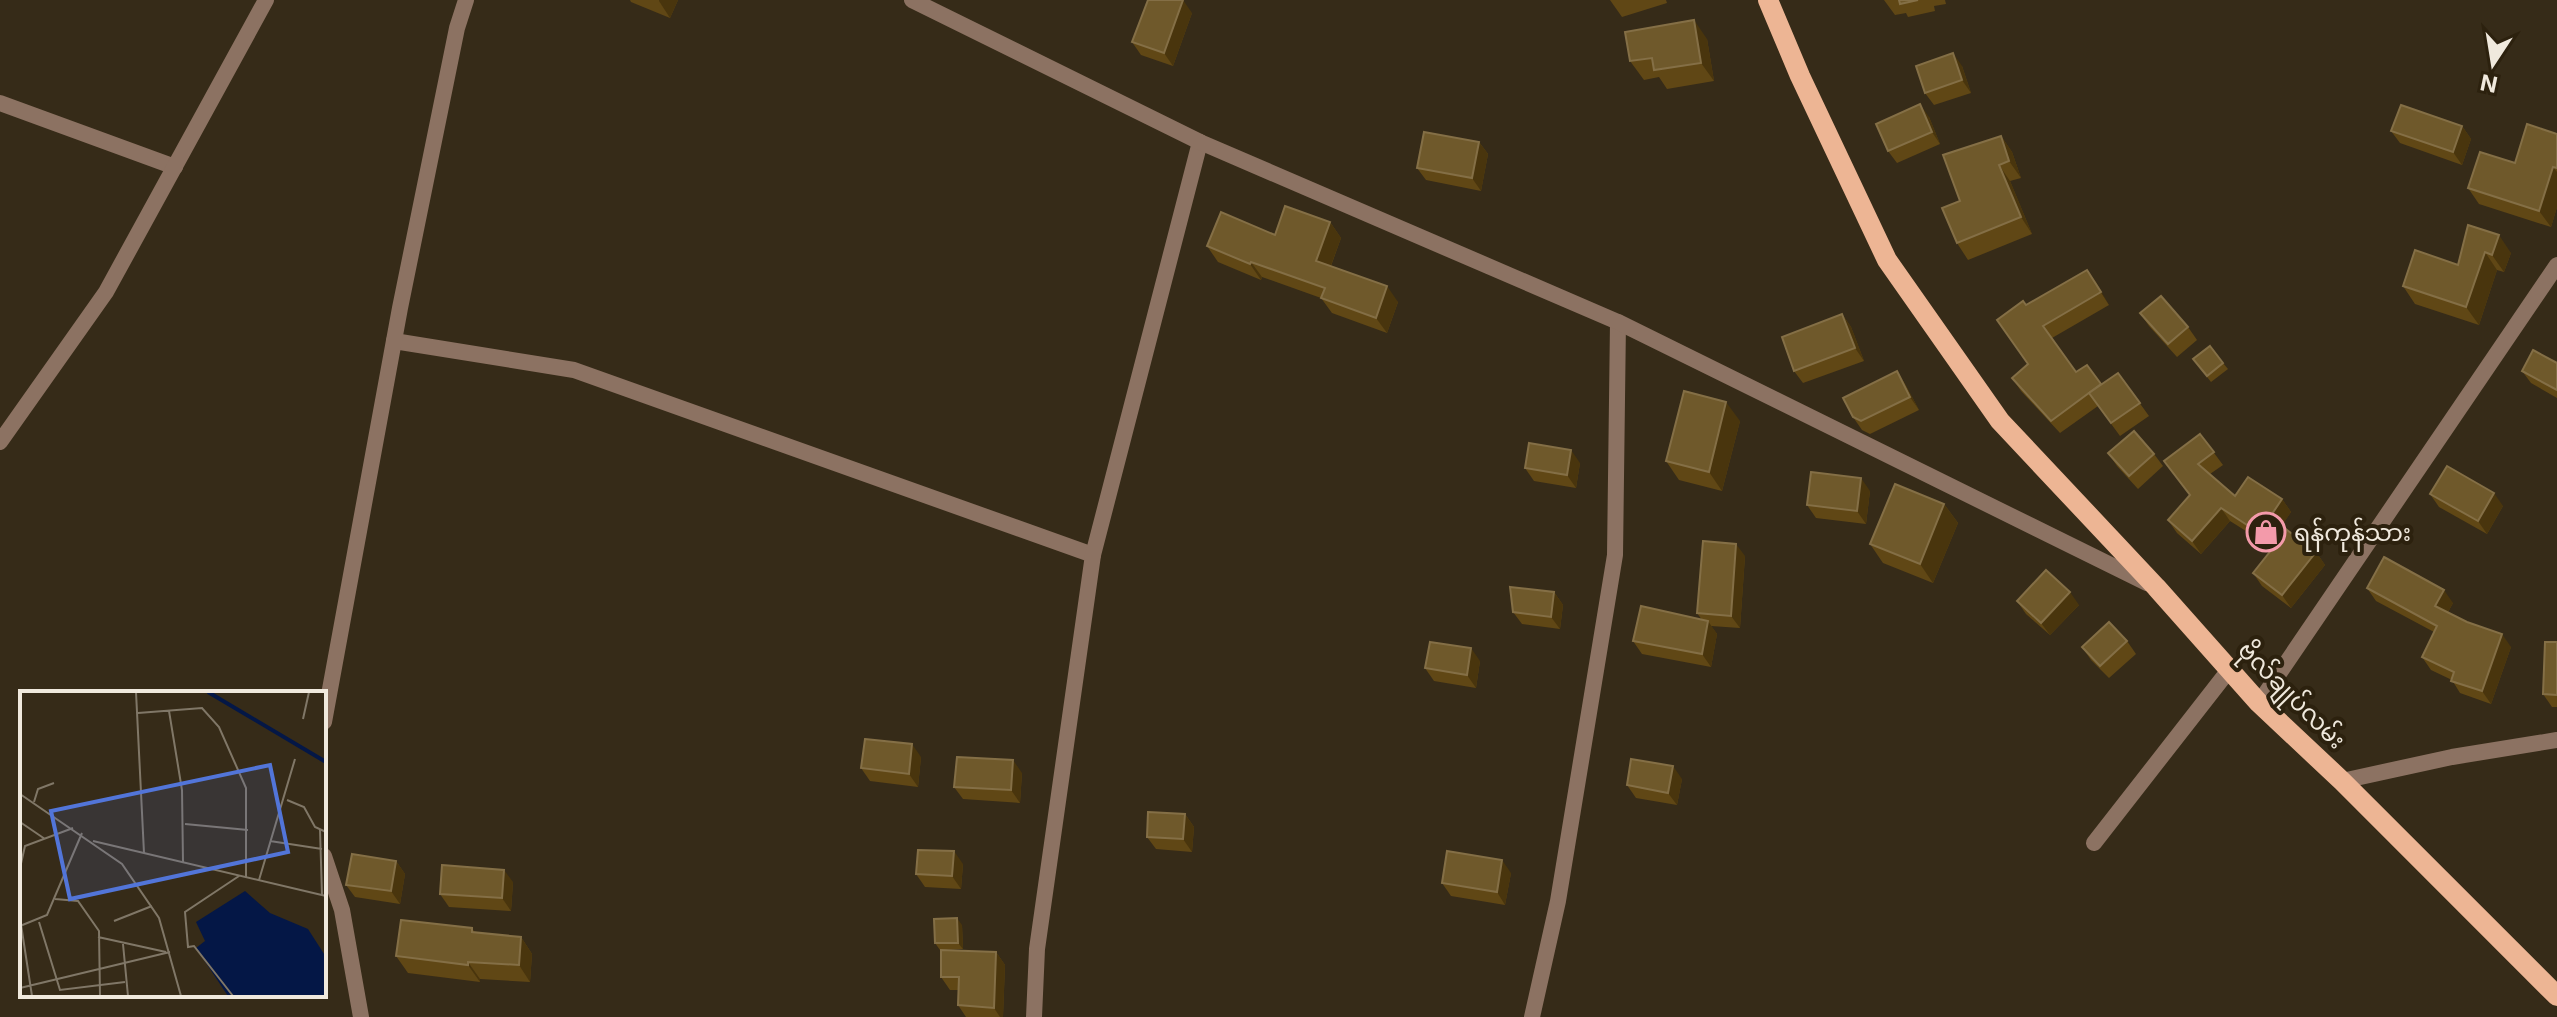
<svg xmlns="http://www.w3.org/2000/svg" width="2557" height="1017" viewBox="0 0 2557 1017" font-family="Inter,'Noto Sans Myanmar',sans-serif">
  <rect width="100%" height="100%" fill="#362b18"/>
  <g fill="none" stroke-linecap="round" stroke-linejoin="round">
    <g stroke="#8c7262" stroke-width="16">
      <polyline points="0,103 175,167"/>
      <polyline points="394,341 574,370 1093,555"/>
      <polyline points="0,442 106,292 266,0"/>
      <polyline points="2259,703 2557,265"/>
      <polyline points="324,722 400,308 457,28 466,0"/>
      <polyline points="2342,781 2452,757 2557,740"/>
      <polyline points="2094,843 2229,670"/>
      <polyline points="324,856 342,910 361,1017"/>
      <polyline points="1034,1017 1037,949 1093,555 1200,142"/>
      <polyline points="1532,1017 1558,901 1615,555 1618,322"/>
    </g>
    <polyline stroke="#8c7262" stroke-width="16" points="912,0 1200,142 1618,322 2147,583"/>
    <polyline stroke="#edb594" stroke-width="20" points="1768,0 1800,76 1887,260 2000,421 2156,587 2259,703 2342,781 2557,996"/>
  </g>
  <g fill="#604715">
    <polygon points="630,0 678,0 670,18 631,2"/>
    <polygon points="1610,0 1666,0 1667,3 1622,17"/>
    <polygon points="1884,0 1945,0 1946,4 1934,6 1935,11 1908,17 1906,13 1895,15"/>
    <polygon points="1192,13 1173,66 1141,55 1132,42"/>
    <polygon points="1707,39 1714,81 1667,89 1659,77 1644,80 1630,61"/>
    <polygon points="1962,66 1971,93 1934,105 1925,93"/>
    <polygon points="1929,117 1940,144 1897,163 1888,151"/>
    <polygon points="2462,126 2471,139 2462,165 2400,143 2391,131"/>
    <polygon points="2557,134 2557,207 2551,227 2479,204 2468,188 2515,163"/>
    <polygon points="2001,136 2012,152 2021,178 2010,181 2032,234 1968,260 1957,243 1960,201"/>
    <polygon points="1479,142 1488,154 1481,191 1426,180 1417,168"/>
    <polygon points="1330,222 1341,238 1331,266 1398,302 1387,333 1332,313 1321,298 1262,277 1261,280 1218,262 1207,246 1275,235"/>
    <polygon points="2468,225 2511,253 2504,272 2497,270 2479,325 2415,304 2403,286 2458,265"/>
    <polygon points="2087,270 2109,305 2052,338 2076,372 2101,385 2118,373 2149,416 2120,436 2098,406 2060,433 2021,391 2012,378 2028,364 2026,305"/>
    <polygon points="2140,313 2188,327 2197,340 2177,357 2149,326"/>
    <polygon points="1842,314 1851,327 1864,361 1803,383 1794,371"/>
    <polygon points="2193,359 2223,363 2228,369 2211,382"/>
    <polygon points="2557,363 2557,398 2531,383 2522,371"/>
    <polygon points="1897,371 1905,384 1919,410 1870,434 1862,430 1853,417"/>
    <polygon points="1740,421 1722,491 1679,480 1666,461"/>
    <polygon points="2200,434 2223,465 2210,474 2235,496 2282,499 2291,512 2281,526 2316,552 2325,565 2291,608 2262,586 2253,573 2273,548 2230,521 2201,554 2177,533 2168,520 2190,495"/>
    <polygon points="2108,453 2154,454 2163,466 2138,489 2117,466"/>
    <polygon points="1580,463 1576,488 1534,481 1525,468"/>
    <polygon points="1870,491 1866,524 1816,518 1807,505"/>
    <polygon points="2430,494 2503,506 2487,534 2439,507"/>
    <polygon points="1944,504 1958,523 1933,583 1883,563 1870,544"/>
    <polygon points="1745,556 1740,628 1711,626 1717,634 1711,667 1642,654 1633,641 1702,620 1697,613"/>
    <polygon points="2367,588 2453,603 2448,612 2511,647 2491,704 2460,693 2452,680 2431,670 2422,657 2434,632 2376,601"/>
    <polygon points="1554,592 1563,605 1560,629 1522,624 1513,612"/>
    <polygon points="2017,601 2079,605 2050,635 2026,614"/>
    <polygon points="2127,641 2136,654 2109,678 2091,660 2082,647"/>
    <polygon points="2557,642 2557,707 2552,707 2543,694"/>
    <polygon points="1480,661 1476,688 1434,681 1425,668"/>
    <polygon points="921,757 918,787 870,781 861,768"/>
    <polygon points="1022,773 1020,803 963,799 954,787"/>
    <polygon points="1682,779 1677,805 1636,798 1627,785"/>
    <polygon points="1185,814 1194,827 1192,852 1156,849 1147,837"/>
    <polygon points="396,861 405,874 400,904 355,897 346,885"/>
    <polygon points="963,864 961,889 925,887 916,874"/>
    <polygon points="1511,873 1505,905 1451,896 1442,883"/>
    <polygon points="513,882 511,911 449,907 440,894"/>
    <polygon points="962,925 963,949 940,950 935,943"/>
    <polygon points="472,928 475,933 521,937 532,954 530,982 480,979 480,982 408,973 396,956"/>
    <polygon points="996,952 1005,965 1003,1017 966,1017 958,1005 959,990 950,990 941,977"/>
  </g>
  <g fill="#49350d">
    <polygon points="659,0 678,0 670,18 659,1"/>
    <polygon points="1183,0 1192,13 1173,66 1164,53"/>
    <polygon points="1694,20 1707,39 1714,81 1701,63"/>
    <polygon points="1953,53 1962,66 1971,93 1962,80"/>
    <polygon points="1920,104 1929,117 1940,144 1932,132"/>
    <polygon points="2462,126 2471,139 2462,165 2453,152"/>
    <polygon points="2001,136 2012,152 2021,178 2009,161"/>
    <polygon points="1479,142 1488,154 1481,191 1472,178"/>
    <polygon points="1999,165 2010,181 2032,234 2021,217"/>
    <polygon points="2553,167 2557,172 2557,207 2551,227 2539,211"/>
    <polygon points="1330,222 1341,238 1327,276 1316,261"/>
    <polygon points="2499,235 2511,253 2504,272 2492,255"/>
    <polygon points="2485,252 2497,270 2479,325 2466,307"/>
    <polygon points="1251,262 1262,277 1261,280 1250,264"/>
    <polygon points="2087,270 2096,282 2109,305 2101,292"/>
    <polygon points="1387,286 1398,302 1387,333 1376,318"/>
    <polygon points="1842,314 1851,327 1864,361 1855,348"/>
    <polygon points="1897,371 1905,384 1919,410 1910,397"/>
    <polygon points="1726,402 1740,421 1722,491 1709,472"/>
    <polygon points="1571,450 1580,463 1576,488 1567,475"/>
    <polygon points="1861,478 1870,491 1866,524 1857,511"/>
    <polygon points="2494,493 2503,506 2487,534 2478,521"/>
    <polygon points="2282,499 2291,512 2279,530 2270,517"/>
    <polygon points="1944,504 1958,523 1933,583 1920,564"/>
    <polygon points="2221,508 2230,521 2201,554 2192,541"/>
    <polygon points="1736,544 1745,556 1740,628 1731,616"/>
    <polygon points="2316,552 2325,565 2291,608 2282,595"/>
    <polygon points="2444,590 2453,603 2444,619 2435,606"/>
    <polygon points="1554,592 1563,605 1560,629 1551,617"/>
    <polygon points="2070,592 2079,605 2050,635 2041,623"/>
    <polygon points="1708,621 1717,634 1711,667 1702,654"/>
    <polygon points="2502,634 2511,647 2491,704 2482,691"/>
    <polygon points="1471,648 1480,661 1476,688 1467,675"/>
    <polygon points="912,744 921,757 918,787 909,774"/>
    <polygon points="1013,760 1022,773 1020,803 1011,790"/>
    <polygon points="1673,766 1682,779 1677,805 1668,793"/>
    <polygon points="1185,814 1194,827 1192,852 1183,839"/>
    <polygon points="954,851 963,864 961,889 952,876"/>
    <polygon points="1502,860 1511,873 1505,905 1497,892"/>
    <polygon points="396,861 405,874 400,904 391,891"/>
    <polygon points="504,870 513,882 511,911 502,898"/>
    <polygon points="957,918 962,925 963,949 958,943"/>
    <polygon points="521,937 532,954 530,982 519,965"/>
    <polygon points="996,952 1005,965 1003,1017 1000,1017 994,1008"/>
    <polygon points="468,962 480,979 480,982 468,965"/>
  </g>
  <g fill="#6f592b" stroke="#846f46" stroke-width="2">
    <polygon points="1148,0 1183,0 1164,53 1132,42"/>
    <polygon points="1899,0 1918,0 1900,4"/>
    <polygon points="1694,20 1701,63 1654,70 1652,58 1630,61 1625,32"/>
    <polygon points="1953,53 1962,80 1925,93 1916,66"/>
    <polygon points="1920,104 1932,132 1888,151 1876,124"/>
    <polygon points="2401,105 2462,126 2453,152 2391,131"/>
    <polygon points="2527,124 2557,134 2557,168 2553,167 2539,211 2468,188 2480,152 2515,163"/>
    <polygon points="1424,132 1479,142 1472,178 1417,168"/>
    <polygon points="2001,136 2009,161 1999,165 2021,217 1957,243 1942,208 1960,201 1943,155"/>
    <polygon points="1285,206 1330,222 1316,261 1387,286 1376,318 1321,298 1325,288 1251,262 1250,264 1207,246 1221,212 1275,235"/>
    <polygon points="2468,225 2499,235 2492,255 2485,252 2466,307 2403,286 2415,250 2458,265"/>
    <polygon points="2087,270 2101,292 2043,326 2076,372 2087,365 2101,384 2051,421 2012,378 2028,364 1997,320 2023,301 2026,305"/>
    <polygon points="2161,296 2188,327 2168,344 2140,313"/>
    <polygon points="1842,314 1855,348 1794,371 1782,337"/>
    <polygon points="2210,346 2223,363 2207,376 2193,359"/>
    <polygon points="2533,350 2557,363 2557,390 2522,371"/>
    <polygon points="1897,371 1910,397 1861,421 1853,417 1843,398"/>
    <polygon points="2118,373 2140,403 2111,423 2089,393"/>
    <polygon points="1684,391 1726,402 1709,472 1666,461"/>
    <polygon points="2134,431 2154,454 2129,476 2108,453"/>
    <polygon points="2200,434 2214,452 2198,464 2235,496 2248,477 2282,499 2270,517 2316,552 2282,595 2253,573 2276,544 2221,508 2192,541 2168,520 2190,495 2164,461"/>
    <polygon points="1529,443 1571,450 1567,475 1525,468"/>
    <polygon points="2447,466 2494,493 2478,521 2430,494"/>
    <polygon points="1811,472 1861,478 1857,511 1807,505"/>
    <polygon points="1895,484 1944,504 1920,564 1870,544"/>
    <polygon points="1703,541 1736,544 1731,616 1697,613"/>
    <polygon points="2384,557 2444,590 2435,606 2467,622 2502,634 2482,691 2451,681 2454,672 2422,657 2437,626 2367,588"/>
    <polygon points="2046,570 2070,592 2041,623 2017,601"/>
    <polygon points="1510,587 1554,592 1551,617 1513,612"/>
    <polygon points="1641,606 1708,621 1702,654 1633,641"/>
    <polygon points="2109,622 2127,641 2100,666 2082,647"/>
    <polygon points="1430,642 1471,648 1467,675 1425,668"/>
    <polygon points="2545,642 2557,642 2557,695 2543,694"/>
    <polygon points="865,739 912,744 909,774 861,768"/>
    <polygon points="957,757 1013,760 1011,790 954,787"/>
    <polygon points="1631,759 1673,766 1668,793 1627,785"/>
    <polygon points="1148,812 1185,814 1183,839 1147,837"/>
    <polygon points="918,850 954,851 952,876 916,874"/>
    <polygon points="1447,851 1502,860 1497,892 1442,883"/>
    <polygon points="352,854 396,861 391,891 346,885"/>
    <polygon points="442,865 504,870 502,898 440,894"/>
    <polygon points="957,918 958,943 935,943 934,919"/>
    <polygon points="401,920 472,928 472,932 521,937 519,965 468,962 468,965 396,956"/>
    <polygon points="941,950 996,952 994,1008 958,1005 959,977 941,977"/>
  </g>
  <defs>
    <g id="shop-ring" transform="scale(2)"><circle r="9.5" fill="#2c210e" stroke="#f39aaa" stroke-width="1.5"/><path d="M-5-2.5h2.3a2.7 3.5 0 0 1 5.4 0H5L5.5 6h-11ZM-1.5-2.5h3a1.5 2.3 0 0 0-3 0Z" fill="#f39aaa"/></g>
  </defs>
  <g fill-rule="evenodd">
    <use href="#shop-ring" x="2266" y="532"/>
  </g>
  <g text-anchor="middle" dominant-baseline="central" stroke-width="8" stroke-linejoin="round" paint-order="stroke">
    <g font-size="24" fill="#f0e9dd" stroke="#2c210e" text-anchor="start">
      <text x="2294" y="532">ရန်ကုန်သား</text>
    </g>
    <g font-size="24" fill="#f0e9dd" stroke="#2c210e">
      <text transform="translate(2292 695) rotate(45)">ဗိုလ်ချုပ်လမ်း</text>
    </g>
  </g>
  <g transform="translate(20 691)">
    <rect width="306" height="306" fill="#362b18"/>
    <path d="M225,200L250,222L288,238L306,266V305H208L176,257L185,250L176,231Z" fill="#041746"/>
    <path fill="none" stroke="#041746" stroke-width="4" d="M188,1L306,71"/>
    <path fill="none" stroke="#807767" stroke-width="2" d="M116,1L124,162M149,20L162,99L163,171M118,22L182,17L199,36L226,97V187M283,28L289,1M0,103L102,173L139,227L161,305M267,109L284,116L295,136L306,141M14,111L18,98L34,92M0,131L25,148M165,133L228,139M300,139L302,204M73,150L306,205M250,150L302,158M0,177L5,155L53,137M239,189L275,68M35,208L58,210L79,240L80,305M0,227L12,305M94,230L132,215M19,231L40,299L105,291M0,235L27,224L62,142M78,246L146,261M103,253L108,305M0,297L150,261M213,305L174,255L168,256L165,221L219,185"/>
    <path fill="#5275d9" fill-opacity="0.15" stroke="#5275d9" stroke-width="4" d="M250,74L268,161L50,208L31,120Z"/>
    <rect width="306" height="306" fill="none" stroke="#f0e9dd" stroke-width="4"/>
  </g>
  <g transform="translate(2493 64) rotate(192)" stroke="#2c210e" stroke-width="6" paint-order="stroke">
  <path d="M0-6L14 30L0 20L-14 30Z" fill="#f0e9dd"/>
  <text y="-12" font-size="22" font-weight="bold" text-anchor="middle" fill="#f0e9dd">N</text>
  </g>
</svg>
